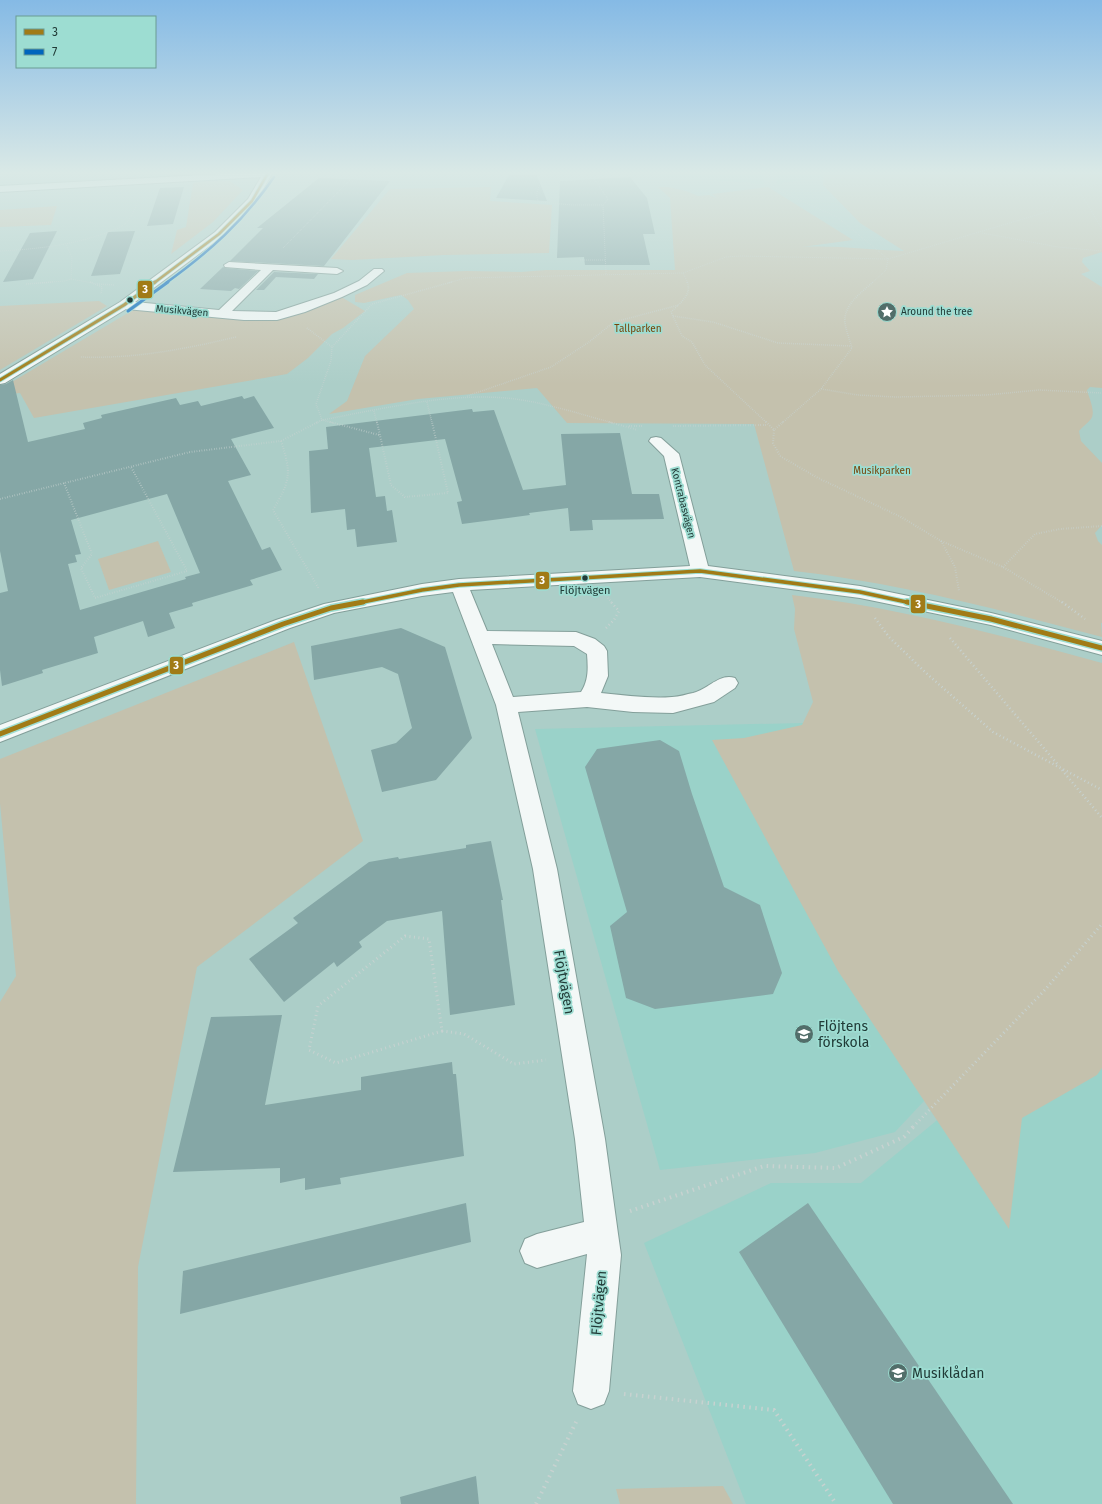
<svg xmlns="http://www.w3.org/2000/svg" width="1102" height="1504" viewBox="0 0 1102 1504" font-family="'Fira Sans',sans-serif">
  <rect width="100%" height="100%" fill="#accec8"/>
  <g fill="#9ad2c9">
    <polygon points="157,173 222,173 156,178"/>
    <polygon points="657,173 763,173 764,184 657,176"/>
    <polygon points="777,173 844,173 777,184"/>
    <polygon points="846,722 1078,937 895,1132 815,1153 660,1170 535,729"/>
    <polygon points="1102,984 1102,1504 746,1504 644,1243 771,1183 861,1183"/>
  </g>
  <g fill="#c4c1ad">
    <path d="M824,173H1102V252L1083,258L1082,262L1090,271L1081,274L1102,287V388L1090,387L1087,390C1089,398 1096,412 1091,419C1087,424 1083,426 1079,431L1081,441L1102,463V525L1095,533L1098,541L1102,545V623H1101L1102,637C1001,610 899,583 794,571L754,424L567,423L537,388L418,399L329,414L347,401L365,356L414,309L408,300L401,295L364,303L355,302V295L407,273L467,271L521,272L546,270H675L670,198L658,187H668L686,191L698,196L709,195L717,198L712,194L768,187L853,240L802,247C836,245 870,250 904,251L860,223L823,185Z"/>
    <polygon points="208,180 230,181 243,190 213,222 171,254 177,230 186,227 193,183"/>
    <polygon points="491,187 490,201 552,205 549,253 444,255 352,260 331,259 390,189"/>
    <polygon points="57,206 51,225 0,227 0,210"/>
    <polygon points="338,295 365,311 343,328 332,334 308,358 287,374 34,418 20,393 0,395 0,389 138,307 259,317"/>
    <polygon points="99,301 107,306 0,370 0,306"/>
    <polygon points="158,541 171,572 109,590 98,559"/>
    <path d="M792,595C897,607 1000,635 1102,663V1068L1097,1075L1022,1118L1009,1229L838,971L712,740L744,738L802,725L813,702L794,629L795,609Z"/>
    <polygon points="294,642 363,841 197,967 138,1267 136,1504 0,1504 0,1002 16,976 0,803 0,759"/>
    <polygon points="723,1486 733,1504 620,1504 616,1489"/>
  </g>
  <g fill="#85a7a6" fill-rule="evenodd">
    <polygon points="510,173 536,173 547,201 496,198"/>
    <polygon points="630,177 647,198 655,234 643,234 650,265 585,265 584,257 557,258 560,181"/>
    <polygon points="319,178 390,181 324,266 230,261 263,228 257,228"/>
    <polygon points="184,187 173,224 147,226 160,188"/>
    <polygon points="57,231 33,279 3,282 30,233"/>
    <polygon points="135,231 120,274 91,276 108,232"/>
    <polygon points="223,267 225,268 258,271 239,289 235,288 231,291 200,289"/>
    <polygon points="274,272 318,274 314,279 276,277 264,290 256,290"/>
    <path d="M13,380L28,442L85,429L83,423L102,418L101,415L176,398L180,405L198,401L201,406L242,396L244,399L254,396L274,428L231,439L251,475L228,481L262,550L270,547L282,570L250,580L253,585L192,603L193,606L169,613L175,628L148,637L143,621L94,637L98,653L42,670L43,673L2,686L0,670V593L8,591L0,551V385L6,384ZM167,494L200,573L185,577L186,579L80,610L68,564L77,562L75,555L81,554L71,520Z"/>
    <polygon points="472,409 473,412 494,410 523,490 566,485 561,434 620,433 632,494 659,494 664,519 592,520 593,530 570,531 568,508 529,513 530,515 462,524 457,502 462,501 445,439 369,448 376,497 385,496 387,511 392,510 397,542 357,547 355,529 347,530 345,509 311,513 309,451 328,449 326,427"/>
    <polygon points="401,628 445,647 472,738 436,780 382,792 371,750 396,743 412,728 398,674 382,667 314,680 311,646"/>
    <polygon points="660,740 679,751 692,794 724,887 760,905 782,973 773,994 655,1009 626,998 610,926 627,912 585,767 597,749"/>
    <polygon points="491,841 503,900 501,900 515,1005 450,1015 442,911 387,921 359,942 362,947 337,967 334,962 284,1002 249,959 298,923 293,918 369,862 398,857 399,859 466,848 466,845"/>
    <polygon points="282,1015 265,1105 361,1090 361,1077 452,1062 453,1074 456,1074 464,1156 340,1178 341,1184 305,1190 305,1178 280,1183 280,1168 173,1172 211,1017"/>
    <polygon points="466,1203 471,1242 180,1314 183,1271"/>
    <polygon points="808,1203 1013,1504 893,1504 739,1252"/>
    <polygon points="476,1476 479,1504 401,1504 400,1497"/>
  </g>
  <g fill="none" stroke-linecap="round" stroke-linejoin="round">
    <g stroke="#839f9a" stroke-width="2">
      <g id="minor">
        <polygon points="239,173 272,174 255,203 223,236 135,302 219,310 261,270 225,267 224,265 229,262 337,268 343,271 337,274 273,270 232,311 276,312 334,293 359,281 374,269 382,269 384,271 367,285 342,297 305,312 277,320 244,320 126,309 5,383 0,384 0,374 120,302 215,232 248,199 261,177 0,192 0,186"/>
        <path d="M656,437L661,438L679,454L708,566L860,586L991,613L1102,641V655L991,625L860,598L700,577L470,590L487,631L576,632L595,639L604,646L607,651L608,676L601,693C625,695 649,699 672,697C679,697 687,694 693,693C709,689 719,673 735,678L738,683L735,688L714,702L673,713L633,712L587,707L518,712L557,869L605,1139L618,1234L621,1255L609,1391L604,1404L591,1409L578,1404L573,1391L587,1254L537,1268L525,1263L520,1251L525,1239L537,1234L584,1222L575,1139L533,869L496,705L453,592L422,596L334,613L290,628L0,742V725L276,620L324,604L422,584L459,579L690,566L664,456L649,441L651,438ZM492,644L574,646L587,654C588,667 589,680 581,692L513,697Z"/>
      </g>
    </g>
    <g stroke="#c7d2d0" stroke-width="1" stroke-dasharray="0.5 1.5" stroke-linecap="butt">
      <path d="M544,173L545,176C541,183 533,194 539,202L572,205H603"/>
      <polyline points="590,173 608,199 603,205 606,274"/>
      <polyline points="768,173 769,184 782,192 837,217 888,259 886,270 872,283"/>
      <polyline points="1057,173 1102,192"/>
      <polyline points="1077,187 1102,229"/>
      <polyline points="982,233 1058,247 1102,251"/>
      <polyline points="283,248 353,177 453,173"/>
      <path d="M0,251C38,249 75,245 111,231C116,229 121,227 125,224C132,218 135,208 138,200"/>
      <polyline points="580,260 605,260"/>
      <polyline points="683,273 688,283"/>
      <polyline points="71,279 93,283"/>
      <polyline points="40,283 65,281 71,279 72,257 66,245"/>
      <path d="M448,283L466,278L683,273L726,257L741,256L888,259L1050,211C1053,206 1056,200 1060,195C1068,186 1091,184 1102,183"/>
    </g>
    <g stroke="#c7d2d0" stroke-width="1.5" stroke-dasharray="0.5 1.5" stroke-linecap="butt">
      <polyline points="90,282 102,287 101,294"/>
      <path d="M687,282C693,294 679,304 671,312L682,336L692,342L705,365L767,423"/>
      <polyline points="26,284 53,282"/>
      <polyline points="97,284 114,285"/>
      <polyline points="673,316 713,322 778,343 851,346"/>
      <polyline points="307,328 332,347"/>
      <path d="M81,357C134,359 185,349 236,337"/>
      <polyline points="821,389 858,395 896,397 987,395 1039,390 1102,393"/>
      <polyline points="467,396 551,367 589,342 614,322 679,305"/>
      <polyline points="427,402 432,423"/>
      <polyline points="374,411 377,423"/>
      <path d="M316,423L322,420C381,409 446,393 506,398C540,401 580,414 613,423"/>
      <polyline points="334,423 322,420 316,404 331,361 332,347 372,304 452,282"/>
      <path d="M782,423L821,389L852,348C850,340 846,331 845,323C843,305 861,293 873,282"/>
    </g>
    <g stroke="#c7d2d0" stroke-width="2" stroke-dasharray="0.5 2" stroke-linecap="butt">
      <polyline points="330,422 379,435"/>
      <polyline points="377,422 391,485 405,497 448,493 432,422"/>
      <polyline points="609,422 638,430"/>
      <polyline points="766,422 774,430"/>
      <polyline points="783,422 774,430 773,443 780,456 816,477 901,517 941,541 1003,567 1063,603"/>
      <polyline points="629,426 642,426"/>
      <polyline points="673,426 768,425"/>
      <path d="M281,441C292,474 290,481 273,510L319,589"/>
      <polyline points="64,483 92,554 81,568 95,598 187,571 131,467"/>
      <polyline points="0,499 190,452 281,441 318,422"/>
      <polyline points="941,541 955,567 959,591"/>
      <polyline points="1003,567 1035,534 1060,529 1102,526"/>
      <polyline points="608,598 612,603"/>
    </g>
    <g stroke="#c7d2d0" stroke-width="2.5" stroke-dasharray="1 3" stroke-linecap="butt">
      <polyline points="1062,602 1085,619"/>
      <polyline points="875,618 889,637 926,673 993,732 1102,790"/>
      <polyline points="606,628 614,620 619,611 611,602"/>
      <polyline points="950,638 1059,766"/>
      <polyline points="1062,770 1102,818"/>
    </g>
    <g stroke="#c7d2d0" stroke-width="3" stroke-dasharray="1 3.5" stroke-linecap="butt">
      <polygon points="405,936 429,939 442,1031 336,1063 309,1050 318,1006"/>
      <polyline points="442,1031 464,1034 514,1064 546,1060"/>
      <polyline points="913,1127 1043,992 1102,924"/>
    </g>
    <g stroke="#c7d2d0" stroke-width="4" stroke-dasharray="1.5 4.5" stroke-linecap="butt">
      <polyline points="630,1211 764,1166 836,1168 904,1137 914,1126"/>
      <polyline points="624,1394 774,1410 836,1504"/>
      <polyline points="536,1504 577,1420"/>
    </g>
    <use href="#minor" fill="#f3f8f7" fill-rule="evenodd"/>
    <g stroke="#9dddd2" stroke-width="4">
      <polyline id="bus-1-far3" points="154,283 219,234 252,201 268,173"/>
    </g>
    <g stroke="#9dddd2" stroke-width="4.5">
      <polyline id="bus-1-far2" points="0,380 124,305 155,282"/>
    </g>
    <g stroke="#9dddd2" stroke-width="5.5">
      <polyline id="bus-1-far1" points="358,603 422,590 459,585 700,571 860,592 911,603"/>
    </g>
    <g stroke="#9dddd2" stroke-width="8">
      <g id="bus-1">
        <polyline points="907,602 991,619 1102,648"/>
        <polyline points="0,734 283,624 331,608 363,602"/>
      </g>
    </g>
    <g stroke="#9dddd2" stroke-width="4">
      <path id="bus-2-far1" d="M166,283C209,252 244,221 274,177"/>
    </g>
    <g stroke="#9dddd2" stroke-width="4.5">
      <polyline id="bus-2" points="128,311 168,282"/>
    </g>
    <use href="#bus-1-far3" stroke="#a17b16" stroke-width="2.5"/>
    <use href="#bus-1-far2" stroke="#a17b16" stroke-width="3"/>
    <use href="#bus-1-far1" stroke="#a17b16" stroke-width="3.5"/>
    <use href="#bus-1" stroke="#a17b16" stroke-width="5"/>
    <use href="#bus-2-far1" stroke="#0065bd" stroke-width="2.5"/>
    <use href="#bus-2" stroke="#0065bd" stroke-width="3"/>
  </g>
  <linearGradient id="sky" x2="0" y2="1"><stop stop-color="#85bae5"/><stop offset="0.45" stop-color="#dae9e6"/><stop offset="1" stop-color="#dae9e6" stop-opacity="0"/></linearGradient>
  <rect width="1102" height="384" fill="url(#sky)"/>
  <defs>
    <g id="sight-disc" transform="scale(1)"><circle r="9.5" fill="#526e6a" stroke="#9dddd2"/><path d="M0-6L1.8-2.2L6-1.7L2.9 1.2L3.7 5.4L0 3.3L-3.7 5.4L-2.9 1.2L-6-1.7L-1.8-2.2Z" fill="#fff"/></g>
    <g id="school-disc" transform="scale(1)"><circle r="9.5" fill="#526e6a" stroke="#9dddd2"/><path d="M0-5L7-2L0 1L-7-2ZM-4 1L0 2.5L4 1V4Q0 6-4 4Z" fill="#fff"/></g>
  </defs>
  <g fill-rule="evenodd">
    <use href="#sight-disc" x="887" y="312"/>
    <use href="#school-disc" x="804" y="1034"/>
    <use href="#school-disc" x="898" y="1373"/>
  </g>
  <g fill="#213b37" stroke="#9dddd2" stroke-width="1.5">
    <circle cx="130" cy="300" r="3.5"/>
    <circle cx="585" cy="578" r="3.5"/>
  </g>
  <g text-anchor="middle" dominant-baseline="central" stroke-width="3.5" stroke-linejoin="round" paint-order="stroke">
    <g font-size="10" fill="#213b37" stroke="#9dddd2">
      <text transform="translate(182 311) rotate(5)">Musikvägen</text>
      <text transform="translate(683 503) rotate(76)">Kontrabasvägen</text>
    </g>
    <g font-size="10" fill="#213b37" stroke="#9dddd2" text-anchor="start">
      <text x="901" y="312">Around the tree</text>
    </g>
    <g font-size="10" fill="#76450a" stroke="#9dddd2">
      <text x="638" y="329">Tallparken</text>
      <text x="882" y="471">Musikparken</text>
    </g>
    <g font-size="11" fill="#213b37" stroke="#9dddd2">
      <text x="585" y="590">Flöjtvägen</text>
    </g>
    <g font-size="14" fill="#213b37" stroke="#9dddd2">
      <text transform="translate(564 982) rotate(80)">Flöjtvägen</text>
      <text transform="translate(599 1303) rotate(-85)">Flöjtvägen</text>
    </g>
    <g font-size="14" fill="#213b37" stroke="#9dddd2" text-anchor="start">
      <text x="818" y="1026">Flöjtens<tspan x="818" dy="16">förskola</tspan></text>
      <text x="912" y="1373">Musiklådan</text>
    </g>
  </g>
  <g stroke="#9dddd2" stroke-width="1.5">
    <rect x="137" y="280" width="16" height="19" rx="4" fill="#a17b16"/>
    <rect x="535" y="571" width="15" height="19" rx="4" fill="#a17b16"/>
    <rect x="910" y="594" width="16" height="20" rx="4" fill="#a17b16"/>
    <rect x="169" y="656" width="15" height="19" rx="4" fill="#a17b16"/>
  </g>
  <g font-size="11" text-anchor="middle" font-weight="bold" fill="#fff">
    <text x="145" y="293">3</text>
    <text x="542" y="584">3</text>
    <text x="918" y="608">3</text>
    <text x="176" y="669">3</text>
  </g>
  <rect x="16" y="16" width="140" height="52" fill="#9dddd2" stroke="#6b9c94"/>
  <rect x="24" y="29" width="20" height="6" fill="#a17b16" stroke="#6b9c94"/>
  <text x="52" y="36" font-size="12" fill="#213b37">3</text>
  <rect x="24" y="49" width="20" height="6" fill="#0065bd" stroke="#6b9c94"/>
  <text x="52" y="56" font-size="12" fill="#213b37">7</text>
</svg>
